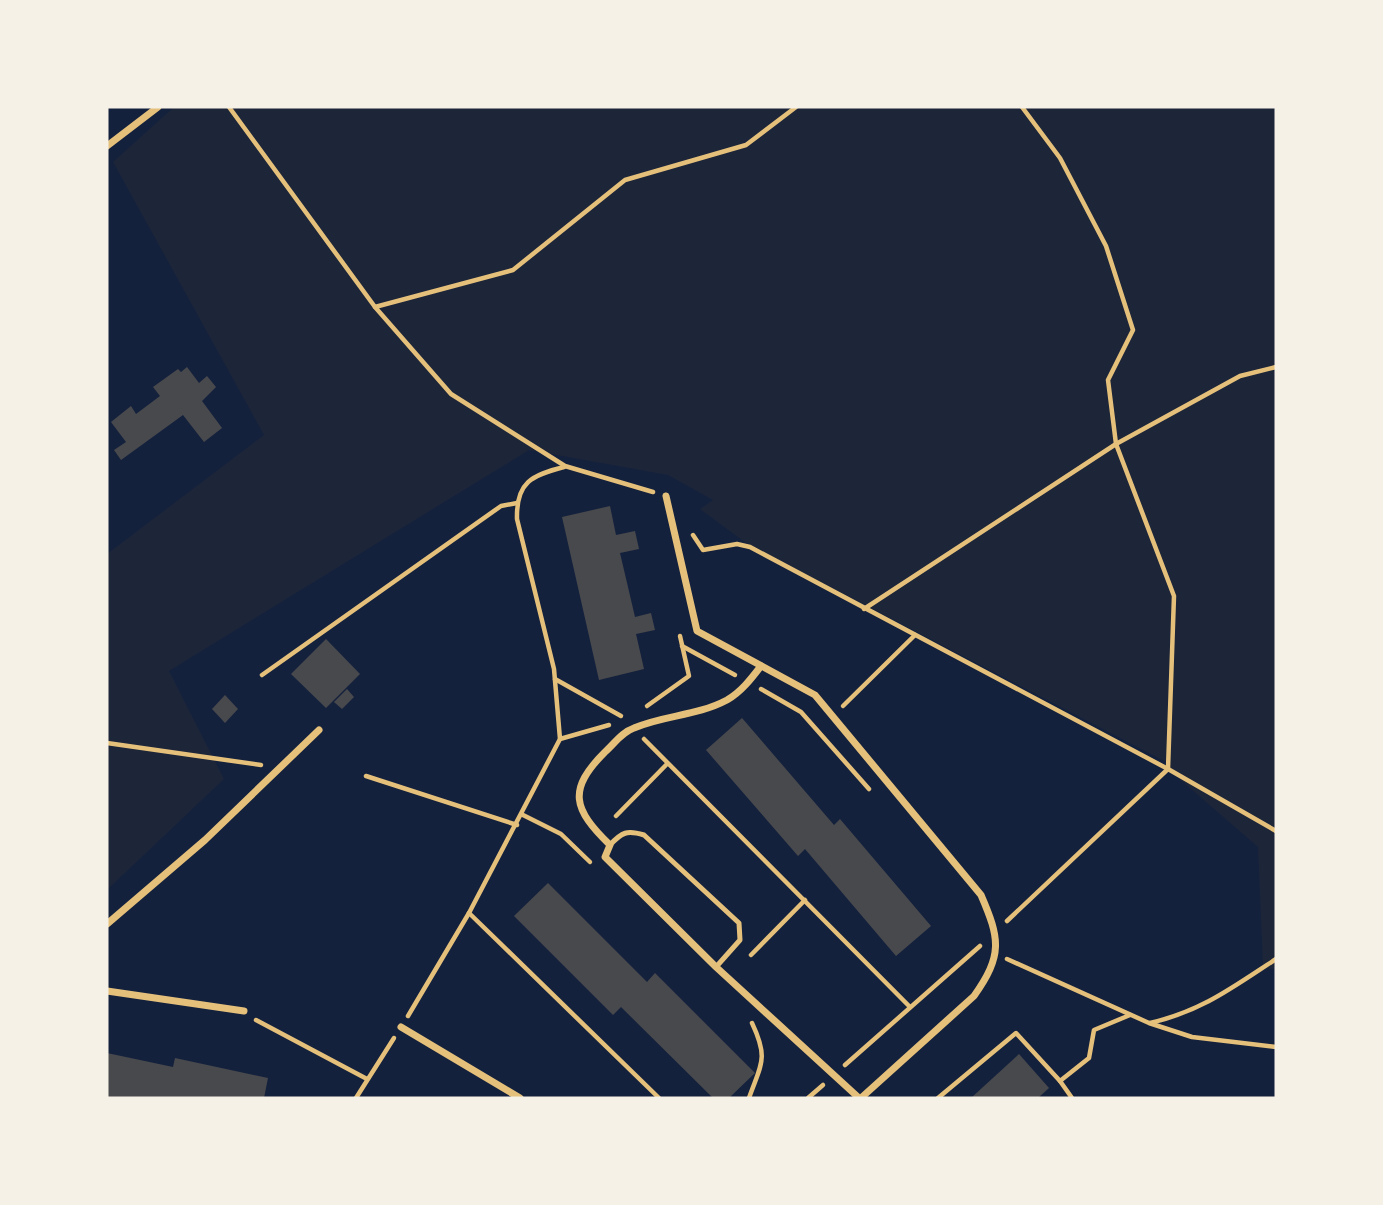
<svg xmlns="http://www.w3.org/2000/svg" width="1383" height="1205" viewBox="0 0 1383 1205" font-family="'DM Sans',sans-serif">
  <rect width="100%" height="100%" fill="#14213d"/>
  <polygon fill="#1d2539" points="174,107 1276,107 1276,969 1263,968 1258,847 1168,769 1166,762 746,543 700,509 713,500 668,475 529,450 169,671 224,779 107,890 107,554 264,435 113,162"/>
  <g fill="#48494c">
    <polygon points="187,367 199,383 207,376 216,387 202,401 222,428 204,442 183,415 121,460 114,450 126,442 111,422 131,406 136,414 160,396 153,387 178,369 181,372"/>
    <polygon points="610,506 616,535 635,531 639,549 620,553 635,617 651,613 655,630 636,634 644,669 599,680 562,517"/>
    <polygon points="326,639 360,674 326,708 291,674"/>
    <polygon points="347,689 354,697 342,709 334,702"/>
    <polygon points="225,695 238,709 225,723 212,709"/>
    <polygon points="742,718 834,825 840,819 931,926 896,956 805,849 798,856 706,750"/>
    <polygon points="548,883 647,982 655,973 755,1073 729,1098 713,1098 621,1007 613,1015 514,916"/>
    <polygon points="107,1053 173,1067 175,1058 268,1078 264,1098 107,1098"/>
    <polygon points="1019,1054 1049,1088 1038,1098 971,1098"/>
  </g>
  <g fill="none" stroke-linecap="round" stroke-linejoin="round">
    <g stroke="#e5c07b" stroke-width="4.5">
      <polyline points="229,107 375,307 451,394 565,466 653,492"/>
      <polyline points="375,307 513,270 625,180 746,145 796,107"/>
      <polyline points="693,535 703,550 737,544 750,547 1168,769 1276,831"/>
      <polyline points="864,609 1116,444 1240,376 1276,367"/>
      <polyline points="682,646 735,675"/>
      <polyline points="262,675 501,506 517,503"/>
      <polyline points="555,679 621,716"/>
      <polyline points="761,689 801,712 869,789"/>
      <polyline points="647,706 689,676 680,636"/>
      <polyline points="843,706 915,635"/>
      <polyline points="560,739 609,725"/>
      <polyline points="644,739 910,1007"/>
      <polyline points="107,743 261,765"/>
      <polyline points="366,776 517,825"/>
      <polyline points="523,815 561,834 590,862"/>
      <polyline points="616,816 666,765"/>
      <polyline points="469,913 659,1098"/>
      <polyline points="1007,921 1168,769 1174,596 1116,444 1108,380 1133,330 1106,246 1060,158 1022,107"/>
      <polyline points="751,955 805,900"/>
      <polyline points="1007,959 1149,1023 1192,1037 1276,1047"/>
      <path d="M408,1016L469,913L560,739L554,669L517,519C516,482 532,475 564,467"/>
      <polyline points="256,1020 367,1079"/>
      <path d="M1150,1023C1202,1011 1233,987 1276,959"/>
      <polyline points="845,1065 980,946"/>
      <polyline points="356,1098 394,1038"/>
      <path d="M749,1098C761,1064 769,1059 752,1023"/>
      <polyline points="808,1098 823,1085"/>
      <polyline points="938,1098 1016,1033 1060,1081"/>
      <polyline points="1072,1098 1060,1081 1089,1058 1094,1030 1130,1015"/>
    </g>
    <path stroke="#e5c07b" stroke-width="5" d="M610,845C622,832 627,830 644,835L739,923L740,940L716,967"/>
    <g stroke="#e5c07b" stroke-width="7">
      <polyline points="107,146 158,107"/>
      <path d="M666,496L697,631L815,695L981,895C1000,939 1003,955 974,996L861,1098"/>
      <path d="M761,666C751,679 741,692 727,700C697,716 664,715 634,728C622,732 614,744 605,752C567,790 573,809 610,845L605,857L716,967L859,1098"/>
      <polyline points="107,924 205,840 319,730"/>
      <polyline points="107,991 244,1011"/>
      <polyline points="401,1027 520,1098"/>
    </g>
  </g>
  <rect width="1383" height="1205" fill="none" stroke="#f6f1e7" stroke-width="217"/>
</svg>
